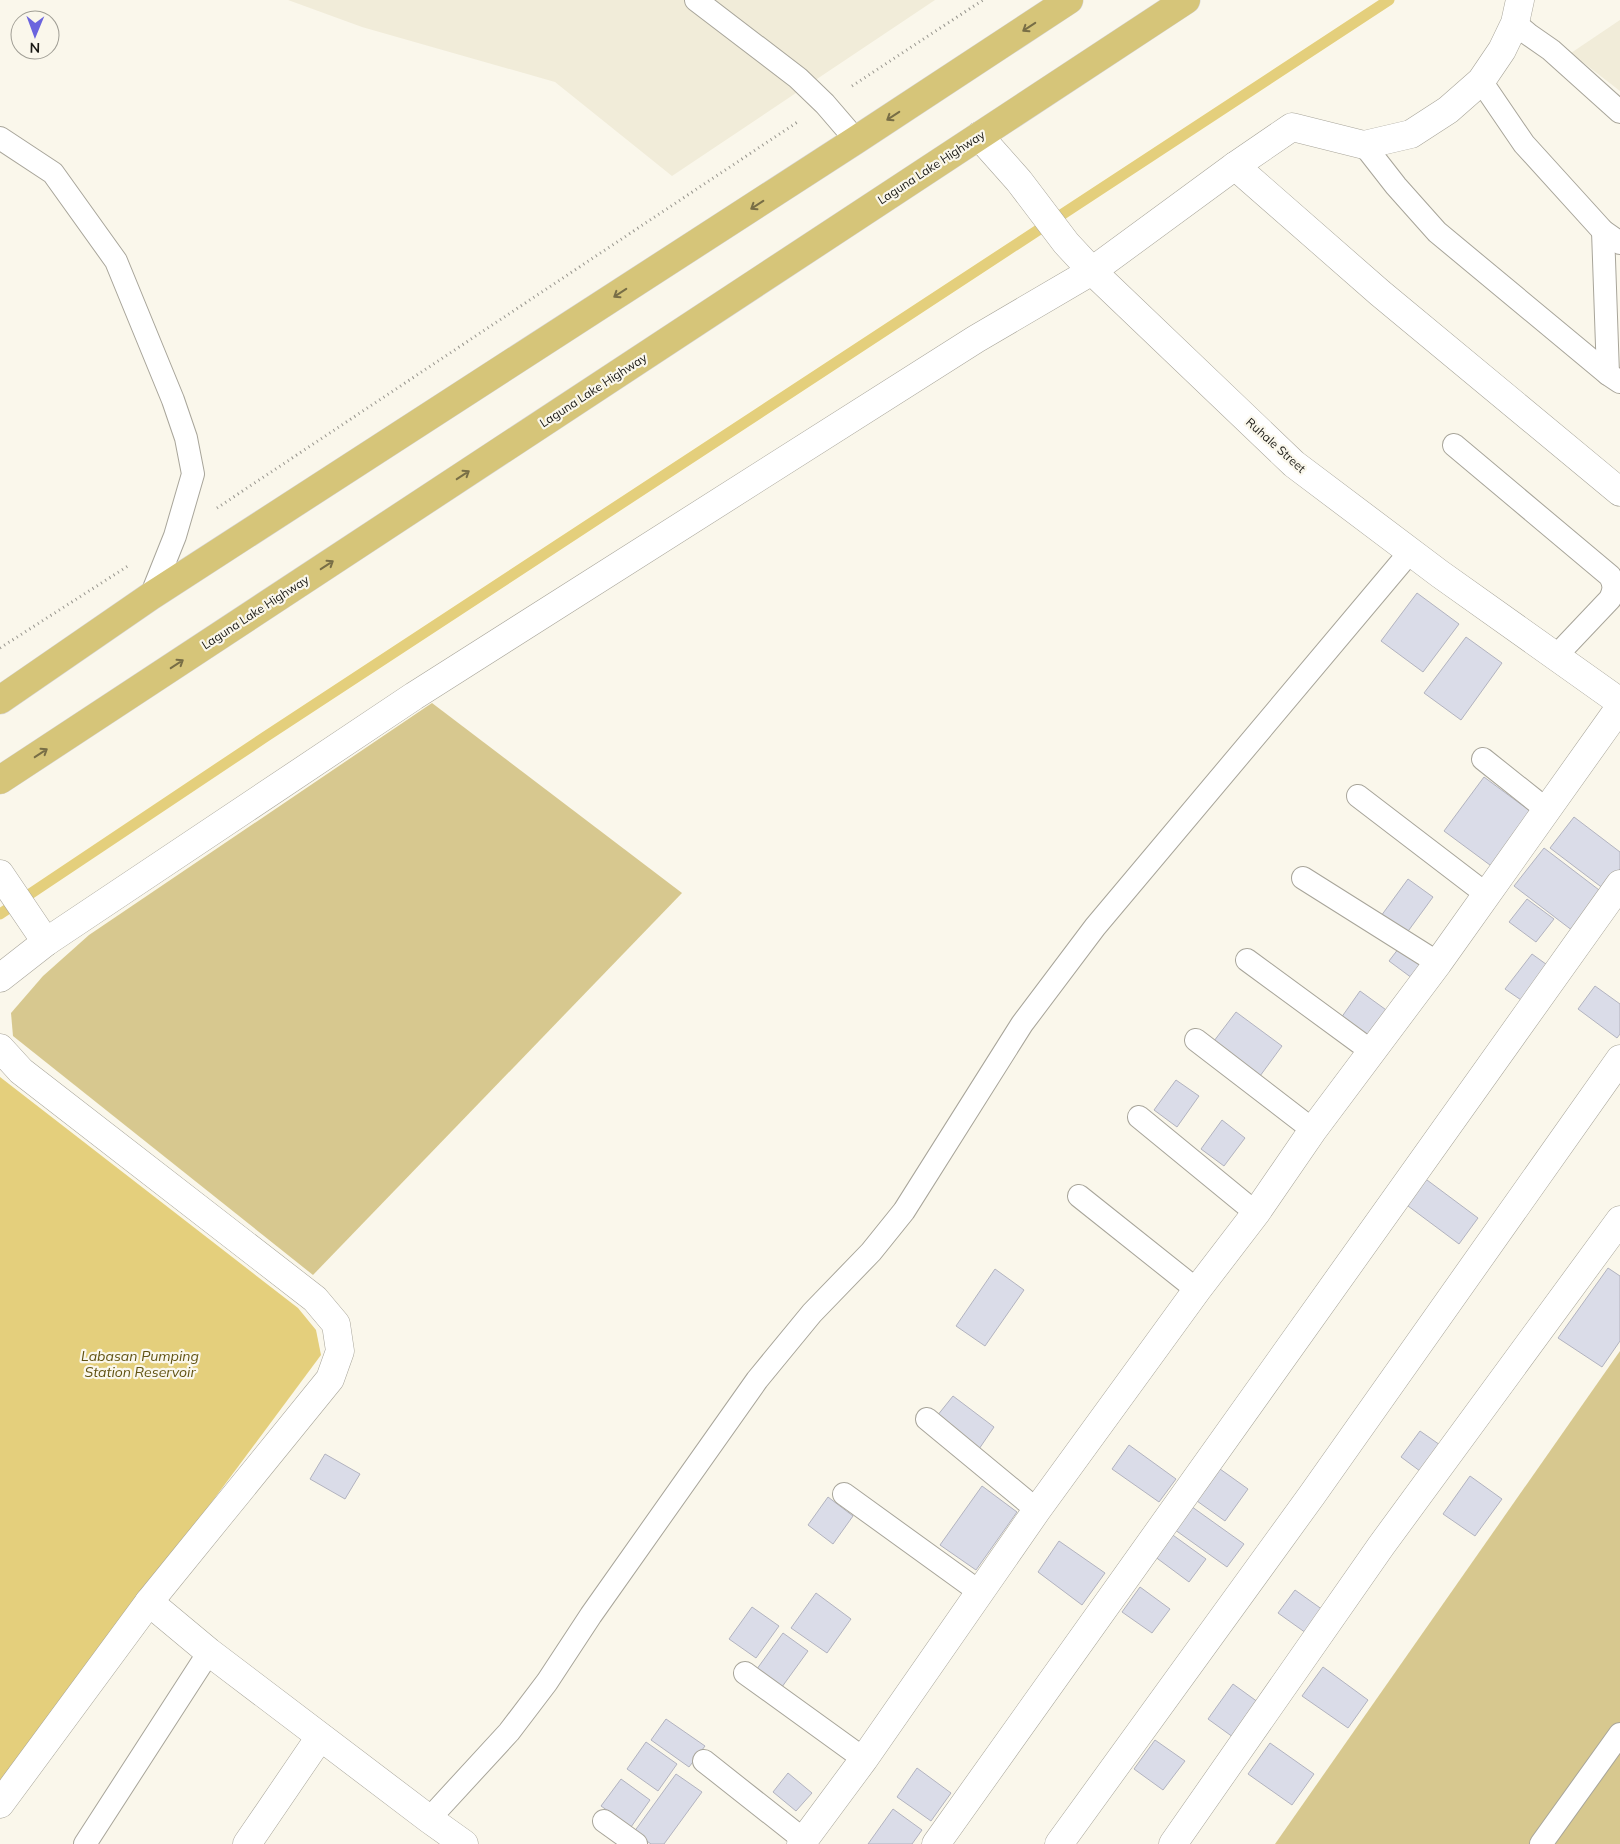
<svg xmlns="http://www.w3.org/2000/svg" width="1620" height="1844" viewBox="0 0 1620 1844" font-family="Mulish,sans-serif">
  <rect width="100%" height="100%" fill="#faf7eb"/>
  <g fill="#f1ecd9">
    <polygon points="288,0 935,0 672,176 555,82 362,27"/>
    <polygon points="1620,20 1620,91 1571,53"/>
  </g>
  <g fill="#d7c88f">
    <polygon points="432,703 682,893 313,1275 13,1036 11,1013 43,976 89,935"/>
    <polygon points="1620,1351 1620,1844 1275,1844"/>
  </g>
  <polygon fill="#e4cf7c" points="0,1077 298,1308 316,1330 321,1355 0,1787"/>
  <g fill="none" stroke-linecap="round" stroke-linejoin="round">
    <polyline stroke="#e4cf7c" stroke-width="11" points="0,914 265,737 1389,0"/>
  </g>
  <g fill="#dadce8" stroke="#b2b3bf">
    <polygon points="1417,593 1459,624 1423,672 1381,641"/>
    <polygon points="1466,637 1502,663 1461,720 1424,693"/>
    <polygon points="1484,777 1534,814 1494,868 1444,831"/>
    <polygon points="1574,817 1620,852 1620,869 1604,889 1550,848"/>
    <polygon points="1544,848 1603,893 1573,931 1514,886"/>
    <polygon points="1408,879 1433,897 1406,934 1381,916"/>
    <polygon points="1527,899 1554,919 1536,942 1509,922"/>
    <polygon points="1402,944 1429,964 1416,981 1389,961"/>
    <polygon points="1532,954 1550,967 1524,1002 1505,989"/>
    <polygon points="1595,986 1620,1004 1620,1034 1617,1038 1578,1009"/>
    <polygon points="1360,991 1389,1012 1370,1040 1341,1018"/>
    <polygon points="1236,1012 1282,1046 1260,1076 1214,1041"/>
    <polygon points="1176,1080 1199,1096 1177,1127 1154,1110"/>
    <polygon points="1222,1120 1245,1138 1224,1166 1201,1149"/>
    <polygon points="1423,1177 1478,1218 1459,1244 1404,1203"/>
    <polygon points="1608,1268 1620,1276 1620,1341 1602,1367 1558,1338"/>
    <polygon points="995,1269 1024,1290 985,1346 956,1326"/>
    <polygon points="953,1396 994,1427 979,1449 937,1416"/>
    <polygon points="1420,1431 1443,1447 1424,1474 1401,1457"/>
    <polygon points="1129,1445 1176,1479 1159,1502 1112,1469"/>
    <polygon points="325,1454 360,1474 345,1499 310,1479"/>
    <polygon points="1220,1469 1248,1489 1225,1521 1197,1501"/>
    <polygon points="1470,1476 1502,1499 1475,1536 1443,1514"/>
    <polygon points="982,1486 1017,1512 976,1570 940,1545"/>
    <polygon points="828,1497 853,1516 833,1544 808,1525"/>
    <polygon points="1188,1504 1244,1544 1227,1567 1171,1527"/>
    <polygon points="1170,1533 1206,1559 1189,1582 1154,1556"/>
    <polygon points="1059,1541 1105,1573 1082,1605 1038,1572"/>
    <polygon points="1140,1587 1170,1609 1152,1633 1122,1612"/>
    <polygon points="1295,1590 1330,1615 1313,1638 1278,1613"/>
    <polygon points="816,1593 851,1619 827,1653 791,1628"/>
    <polygon points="752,1607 779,1626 756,1658 729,1639"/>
    <polygon points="783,1633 808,1651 779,1691 754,1673"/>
    <polygon points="1323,1667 1368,1700 1348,1728 1302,1696"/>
    <polygon points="1233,1684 1262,1705 1237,1740 1208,1719"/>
    <polygon points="666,1719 705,1746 689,1767 651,1740"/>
    <polygon points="1155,1740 1185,1761 1163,1790 1134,1769"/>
    <polygon points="646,1742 677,1764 658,1791 627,1769"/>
    <polygon points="1270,1743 1314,1774 1292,1805 1248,1774"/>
    <polygon points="917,1768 951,1793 931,1821 897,1797"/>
    <polygon points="788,1773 812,1793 796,1811 773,1792"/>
    <polygon points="676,1774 702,1792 664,1844 651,1844 634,1832"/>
    <polygon points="621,1779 650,1800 631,1827 601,1806"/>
    <polygon points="893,1809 922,1830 912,1844 868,1844"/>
  </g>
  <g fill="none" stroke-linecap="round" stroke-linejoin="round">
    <g stroke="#a8a59a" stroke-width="24">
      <g id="service">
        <polyline points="696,0 798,78 825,104 856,140"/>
        <polyline points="1515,23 1528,34 1551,50 1620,112"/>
        <polyline points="1481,81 1524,144 1603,231 1620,243"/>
        <polyline points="0,138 53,173 116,261 173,400 186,438 193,474 175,536 151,596"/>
        <polyline points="1364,145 1396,186 1437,232 1608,374 1620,382"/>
        <polyline points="1603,231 1608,374"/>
        <path d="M1454,445L1610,576C1615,586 1614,590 1610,599L1556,656"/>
        <polyline points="1483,759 1547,810"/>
        <polyline points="1358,796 1486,894"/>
        <polyline points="1303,878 1438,963"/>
        <polyline points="1247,960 1371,1051"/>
        <polyline points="1196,1040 1313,1130"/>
        <polyline points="1139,1117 1256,1213"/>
        <polyline points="1079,1196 1197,1290"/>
        <polyline points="927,1419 1037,1510"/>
        <polyline points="844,1494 981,1593"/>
        <polyline points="745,1673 864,1759"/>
        <polyline points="704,1761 804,1840"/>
        <polyline points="429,1819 509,1732 547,1682 591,1615 757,1380 812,1313 871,1252 904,1211 1022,1024 1095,927 1410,552"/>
        <polyline points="604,1821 636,1844"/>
        <polyline points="85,1844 209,1652"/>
        <polyline points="1541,1844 1620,1734"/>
      </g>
    </g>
    <g stroke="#a8a59a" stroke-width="29">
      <g id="minor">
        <polyline points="1235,166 1380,293 1620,492"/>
        <polyline points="0,874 46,942"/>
        <polyline points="0,978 46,942 414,696 976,339 1092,271 1235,166 1292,127 1364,145 1411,134 1448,110 1481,81 1502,50 1515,23 1520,0"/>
        <polyline points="0,1048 21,1071 315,1299 336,1324 340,1351 330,1379 149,1602 0,1804"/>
        <polyline points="149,1602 209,1652 429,1819 464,1844"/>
        <polyline points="247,1844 320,1737"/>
        <polyline points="801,1844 864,1759 1037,1510 1197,1290 1256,1213 1313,1130 1438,963 1620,707"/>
        <polyline points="936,1844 1620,884"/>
        <polyline points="1059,1844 1312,1495 1620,1059"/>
        <polyline points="1173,1844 1381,1546 1620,1220"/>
      </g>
    </g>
    <g stroke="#a8a59a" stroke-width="29">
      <polyline id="tertiary" points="979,136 1019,181 1066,243 1092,271 1294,464 1440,574 1620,702"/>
    </g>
    <g stroke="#d6d5d5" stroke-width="29">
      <g id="primary">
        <polyline points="0,700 151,596 856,140 1069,0"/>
        <polyline points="0,780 1186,0"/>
      </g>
    </g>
    <g stroke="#98968e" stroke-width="3" stroke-dasharray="1 4" stroke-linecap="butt">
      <polyline points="852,86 983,0"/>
      <polyline points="217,508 799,121"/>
      <polyline points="0,648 128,566"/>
    </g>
    <use href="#service" stroke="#fff" stroke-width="22"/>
    <use href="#minor" stroke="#fff" stroke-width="28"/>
    <use href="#tertiary" stroke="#fff" stroke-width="28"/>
    <use href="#primary" stroke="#d6c579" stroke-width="28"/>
  </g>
  <defs><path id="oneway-shaft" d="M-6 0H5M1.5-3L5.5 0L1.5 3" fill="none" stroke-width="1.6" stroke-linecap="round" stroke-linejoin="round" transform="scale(1.25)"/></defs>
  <g stroke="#786e46">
    <use href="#oneway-shaft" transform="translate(1029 27) rotate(147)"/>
    <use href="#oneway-shaft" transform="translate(893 116) rotate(147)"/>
    <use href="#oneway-shaft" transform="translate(757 205) rotate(147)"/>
    <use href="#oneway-shaft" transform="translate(620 293) rotate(147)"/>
    <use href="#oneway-shaft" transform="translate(463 475) rotate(-33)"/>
    <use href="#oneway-shaft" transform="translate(327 565) rotate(-33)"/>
    <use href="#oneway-shaft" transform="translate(177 664) rotate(-33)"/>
    <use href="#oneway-shaft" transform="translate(41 753) rotate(-33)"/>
  </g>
  <g text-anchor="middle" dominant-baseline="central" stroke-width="4.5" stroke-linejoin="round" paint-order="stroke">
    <g font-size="12" fill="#191814" stroke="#faf7eb">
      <text transform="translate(931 167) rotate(-33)">Laguna Lake Highway</text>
      <text transform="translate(593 390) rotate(-33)">Laguna Lake Highway</text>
      <text transform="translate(1276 445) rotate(42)">Ruhale Street</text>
      <text transform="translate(255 612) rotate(-33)">Laguna Lake Highway</text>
    </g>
    <g font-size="14" font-style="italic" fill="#605212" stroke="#faf7eb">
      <text x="140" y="1356">Labasan Pumping<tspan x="140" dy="16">Station Reservoir</tspan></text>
    </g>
  </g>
  <g transform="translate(35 35) rotate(181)"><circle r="24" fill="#faf7eb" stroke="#a09e95"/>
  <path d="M0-4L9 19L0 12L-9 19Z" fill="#6b64de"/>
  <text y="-8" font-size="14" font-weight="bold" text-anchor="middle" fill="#191814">N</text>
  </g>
</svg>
